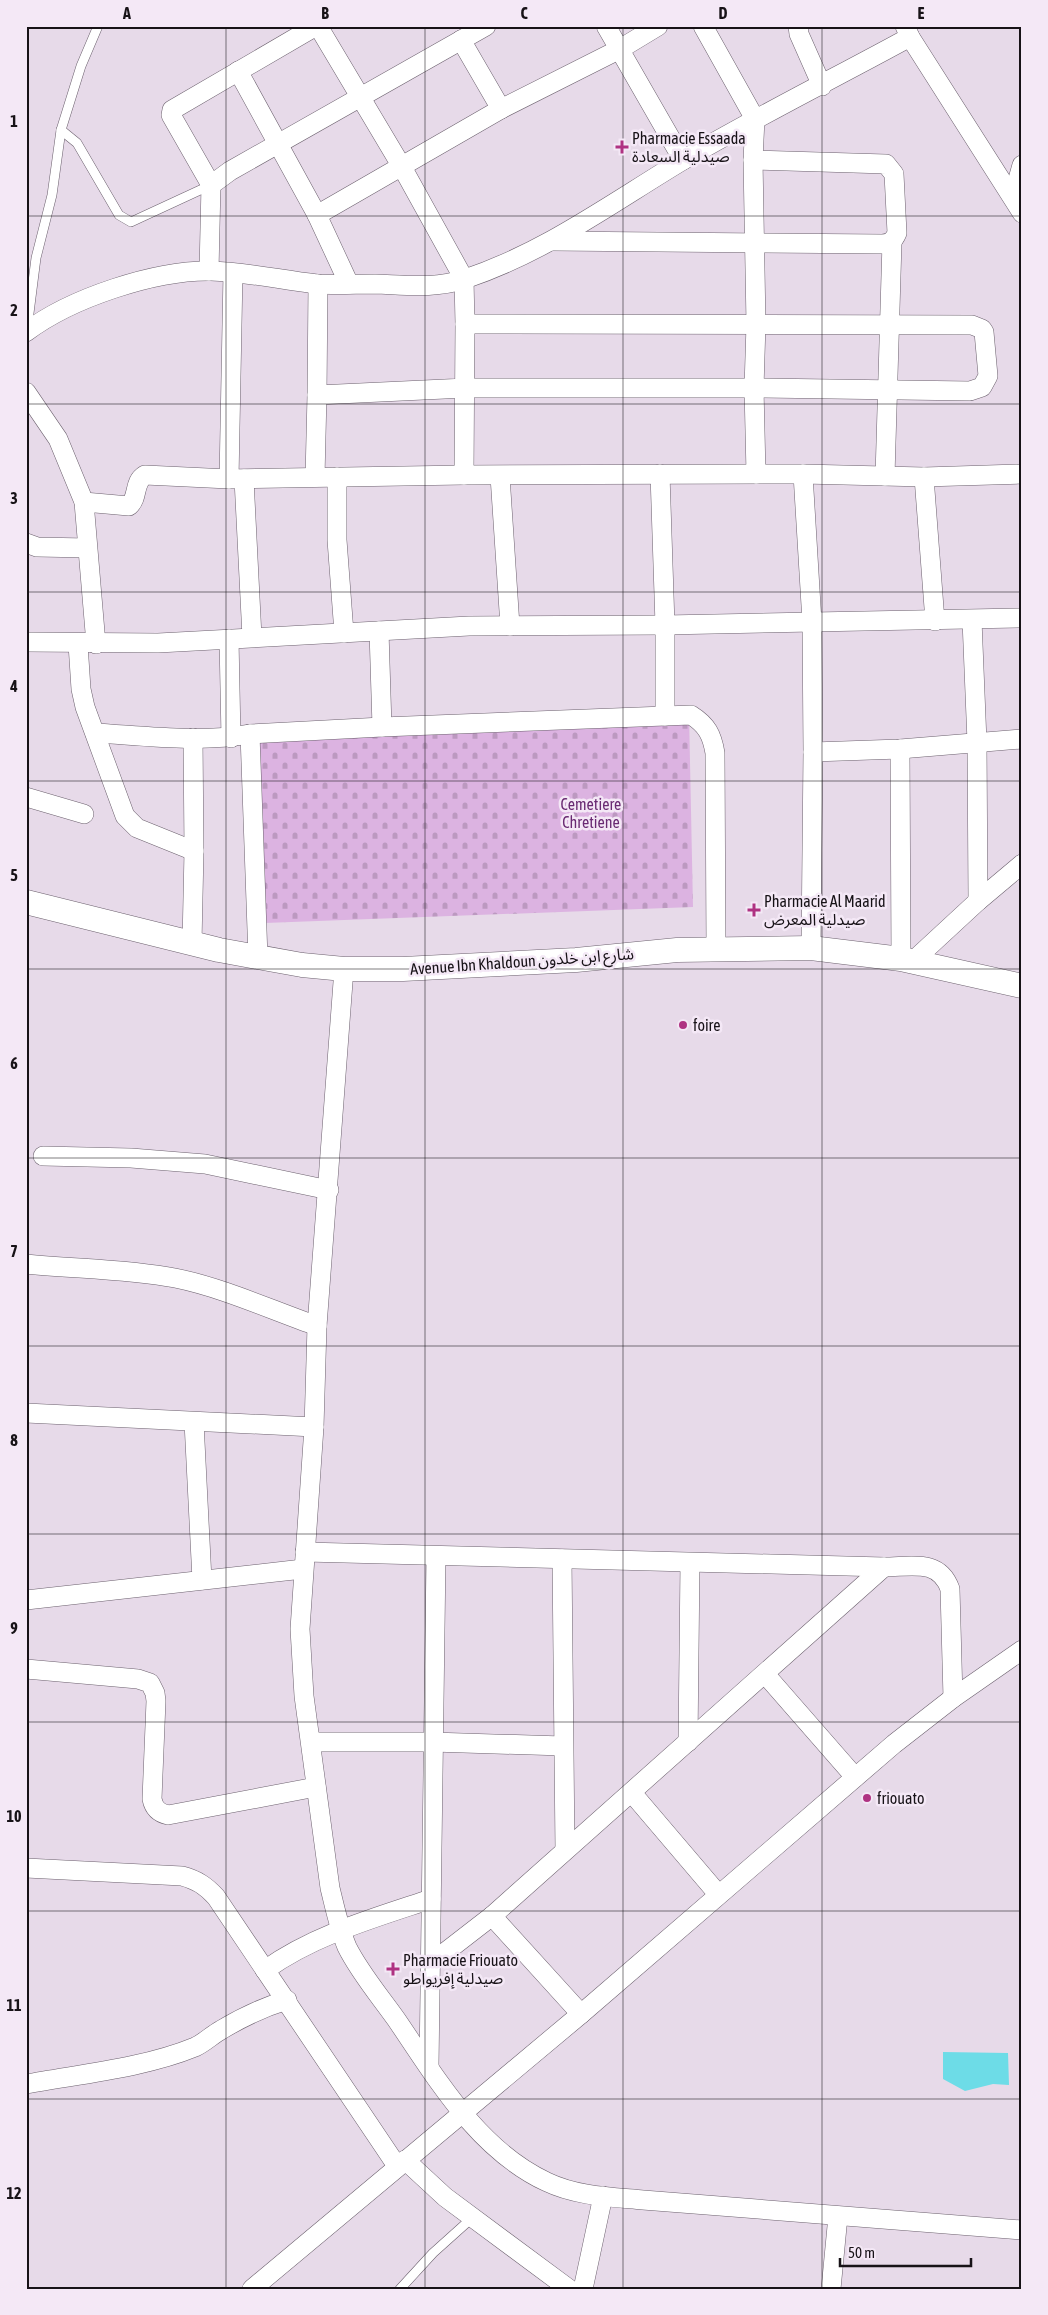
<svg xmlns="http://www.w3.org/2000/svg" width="1048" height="2315" viewBox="0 0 1048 2315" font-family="'Asap Condensed','Noto Sans Arabic',sans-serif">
  <defs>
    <pattern id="cemetery-stones" width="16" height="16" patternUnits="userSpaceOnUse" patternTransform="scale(1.25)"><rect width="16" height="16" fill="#dcb3e1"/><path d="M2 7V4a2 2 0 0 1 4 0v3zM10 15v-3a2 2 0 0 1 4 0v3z" fill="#bc99c0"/></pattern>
  </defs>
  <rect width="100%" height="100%" fill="#e7dae9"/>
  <polygon fill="url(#cemetery-stones)" points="689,713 693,907 265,923 255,730"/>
  <polygon fill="#6ddce7" points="943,2052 1008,2053 1009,2085 993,2084 965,2091 943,2079"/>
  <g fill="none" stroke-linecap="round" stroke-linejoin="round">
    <g stroke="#6c616e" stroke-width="10">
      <g id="service">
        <polyline points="61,130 77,143 119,215 131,222 211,185"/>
        <polyline points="27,329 36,258 52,195 61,130 81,66 98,26"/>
        <polyline points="400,2289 433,2253 472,2218"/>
      </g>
    </g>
    <g stroke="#6c616e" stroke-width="20">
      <g id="minor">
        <polyline points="318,26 402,167 464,279 465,324"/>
        <polyline points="606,26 683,160"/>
        <polyline points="703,26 755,119 753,160 756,324 754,388 756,474"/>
        <polyline points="798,26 799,34 822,86"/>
        <polyline points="905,26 910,37 1022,213"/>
        <polyline points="461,40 501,109"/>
        <polyline points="238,71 317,215 501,109 620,49 658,26"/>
        <polyline points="211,185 171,115 172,110 316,26"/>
        <polyline points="1013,197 1022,165"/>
        <polyline points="317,215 349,284"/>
        <path d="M553,241L883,244C891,243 894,240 897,233L894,174L886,164L753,160"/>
        <polyline points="209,271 211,185 230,171 486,26"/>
        <polyline points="318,284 317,395 466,388 754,388 970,391 982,387 988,376 984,332 982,329 972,325 465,324 464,475"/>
        <path d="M26,332C71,298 155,270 211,271C247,272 281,280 317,284C336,285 356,284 375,284C406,285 435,289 465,279C546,252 613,202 685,159C758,116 835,78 910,37"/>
        <polyline points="26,392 58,439 84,502 96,644"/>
        <polyline points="660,474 665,625 665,716"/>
        <polyline points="803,474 812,622 813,752 811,948"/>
        <polyline points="500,476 510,626"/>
        <polyline points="885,476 892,242"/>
        <polyline points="315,477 317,395"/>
        <polyline points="337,477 337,540 344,633"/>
        <polyline points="924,477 935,621"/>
        <polyline points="229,479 233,273"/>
        <polyline points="244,479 252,637"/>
        <path d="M84,502L129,506C139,497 133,482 145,475L229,479L464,475L803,474L924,477L1022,474"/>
        <polyline points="26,543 37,547 87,548"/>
        <polyline points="972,620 977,742 978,901"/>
        <polyline points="379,631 382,727"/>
        <polyline points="229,639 231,738"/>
        <polyline points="26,642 158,643 469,626 665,625 1022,618"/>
        <polyline points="78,644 81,689 85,707 125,816 137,828 194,851"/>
        <path d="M95,733C146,736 200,743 250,734L382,727L691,715C707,725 712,735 715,753L716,948"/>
        <polyline points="250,734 258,958"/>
        <polyline points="900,749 901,959"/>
        <polyline points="813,752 900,749 1022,739"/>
        <polyline points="26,797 84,814"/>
        <polyline points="192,943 194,851 193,738"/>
        <polyline points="912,962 978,901 1022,864"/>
        <path d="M344,969L317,1326L314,1427L300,1629L304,1696L330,1888C335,1908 339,1928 347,1947C360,1973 379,1995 396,2019C437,2079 478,2150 547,2182C576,2196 611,2197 643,2200L1022,2230"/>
        <polyline points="43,1156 131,1158 205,1164 329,1190"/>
        <path d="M26,1264C76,1269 127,1269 175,1278C224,1288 271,1310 317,1326"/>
        <polyline points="26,1413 314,1427"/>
        <polyline points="194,1422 202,1580"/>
        <path d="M305,1552L884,1567C911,1567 939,1558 950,1589L953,1698"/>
        <polyline points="562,1559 565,1850"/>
        <polyline points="26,1600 303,1569"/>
        <path d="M26,1669L138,1679L150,1683L155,1693L156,1701L152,1799C154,1809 159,1813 168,1815L316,1787"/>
        <polyline points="765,1674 855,1777"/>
        <polyline points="311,1742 432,1742 563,1746"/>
        <polyline points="688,1742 690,1563"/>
        <polyline points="632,1793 718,1894"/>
        <path d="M26,1868L182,1876C197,1880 206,1886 216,1897L397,2166"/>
        <polyline points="492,1916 581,2014"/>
        <polyline points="430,1964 492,1916 884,1567"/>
        <path d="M265,1970C314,1935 374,1918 431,1899"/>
        <polyline points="429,2066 436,1557"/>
        <path d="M26,2084C80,2074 144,2068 195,2047C204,2043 212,2035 221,2030C241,2018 264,2007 287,2000"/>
        <polyline points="405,2160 445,2197 569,2289"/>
        <polyline points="252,2289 581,2014 894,1744 953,1698 1022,1650"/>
        <polyline points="583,2289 603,2196"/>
        <polyline points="831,2289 838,2216"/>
      </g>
    </g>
    <g stroke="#6c616e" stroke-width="25">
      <polyline id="tertiary" points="26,902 219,950 302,965 344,969 403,969 576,960 677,950 811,948 901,959 1022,986"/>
    </g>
    <use href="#service" stroke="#fff" stroke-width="9"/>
    <use href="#minor" stroke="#fff" stroke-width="19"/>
    <use href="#tertiary" stroke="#fff" stroke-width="24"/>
  </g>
  <path fill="none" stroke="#171217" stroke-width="1" stroke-opacity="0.55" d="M226,26V2289M425,26V2289M623,26V2289M822,26V2289M26,216H1022M26,404H1022M26,592H1022M26,781H1022M26,969H1022M26,1158H1022M26,1346H1022M26,1534H1022M26,1722H1022M26,1911H1022M26,2099H1022"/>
  <g fill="#af3282" stroke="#f4e8f6" stroke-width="2">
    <path d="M619.5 139.5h5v5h5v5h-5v5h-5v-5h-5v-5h5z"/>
    <path d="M751.5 902.5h5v5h5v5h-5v5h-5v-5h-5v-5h5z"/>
    <circle cx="683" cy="1025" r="5"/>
    <circle cx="867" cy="1798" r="5"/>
    <path d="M390.5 1961.5h5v5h5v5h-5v5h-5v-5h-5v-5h5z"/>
  </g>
  <g text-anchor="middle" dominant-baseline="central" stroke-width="5" stroke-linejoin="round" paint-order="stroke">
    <g font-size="16" fill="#171217" stroke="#f4e8f6" text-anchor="start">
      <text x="632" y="138">Pharmacie Essaada<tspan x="632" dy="18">صيدلية السعادة</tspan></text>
      <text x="764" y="901">Pharmacie Al Maarid<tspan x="764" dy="18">صيدلية المعرض</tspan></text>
      <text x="693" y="1025">foire</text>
      <text x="877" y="1798">friouato</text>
      <text x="403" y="1960">Pharmacie Friouato<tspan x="403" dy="18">صيدلية إفريواطو</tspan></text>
    </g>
    <g font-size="16" fill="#692a72" stroke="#f4e8f6">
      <text x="591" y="804">Cemetiere<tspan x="591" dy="18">Chretiene</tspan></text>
    </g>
    <g font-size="16" fill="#171217" stroke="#f4e8f6">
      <text transform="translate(522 961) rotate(-4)">Avenue Ibn Khaldoun شارع ابن خلدون</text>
    </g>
  </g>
  <rect width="1048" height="2315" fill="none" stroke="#f4e8f6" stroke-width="55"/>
  <path d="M840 2258v8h131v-8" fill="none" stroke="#171217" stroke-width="2.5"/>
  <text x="848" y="2258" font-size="15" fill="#171217" stroke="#f4e8f6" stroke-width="4" paint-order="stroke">50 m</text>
  <rect x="28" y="28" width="992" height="2260" fill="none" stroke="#171217" stroke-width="2"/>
  <g font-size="16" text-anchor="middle" font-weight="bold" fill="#171217">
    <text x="127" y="19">A</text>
    <text x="325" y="19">B</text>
    <text x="524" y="19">C</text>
    <text x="723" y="19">D</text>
    <text x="921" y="19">E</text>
    <text x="14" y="127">1</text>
    <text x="14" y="316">2</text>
    <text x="14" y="504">3</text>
    <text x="14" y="692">4</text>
    <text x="14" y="881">5</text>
    <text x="14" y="1069">6</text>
    <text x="14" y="1257">7</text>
    <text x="14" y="1446">8</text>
    <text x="14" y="1634">9</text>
    <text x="14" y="1822">10</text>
    <text x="14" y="2011">11</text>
    <text x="14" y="2199">12</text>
  </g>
</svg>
